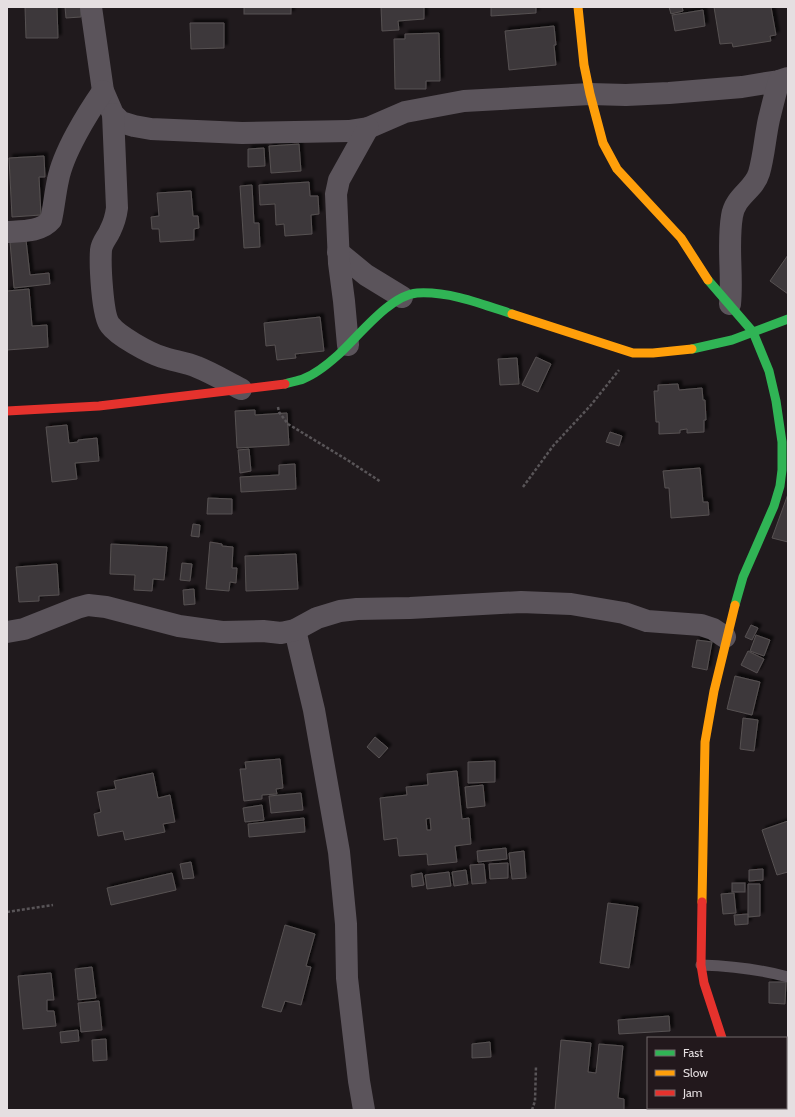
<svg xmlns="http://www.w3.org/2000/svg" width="795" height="1117" viewBox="0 0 795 1117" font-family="Cabin,sans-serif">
  <defs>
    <filter id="shadow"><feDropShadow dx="3.5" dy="-3.5" stdDeviation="1" flood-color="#0009"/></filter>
  </defs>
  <rect width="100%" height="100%" fill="#201a1d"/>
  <g fill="#3e393a" stroke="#565152" fill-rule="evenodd" filter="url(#shadow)">
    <polygon points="25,7 57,7 58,38 26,38"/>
    <polygon points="65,7 81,7 81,17 66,18"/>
    <rect x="244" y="7" width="47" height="7"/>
    <polygon points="381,7 424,7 424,19 398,21 399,30 382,31"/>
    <polygon points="491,7 536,7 536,13 491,16"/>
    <polygon points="669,7 682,7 683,11 671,14"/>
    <polygon points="714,7 771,7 776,35 770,36 771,41 733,47 732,43 720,44"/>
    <polygon points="703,10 705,26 675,31 672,15"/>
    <polygon points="190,23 224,23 224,48 191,49"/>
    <polygon points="554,26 556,45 554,45 556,65 509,70 505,31"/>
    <polygon points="439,33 440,81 426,81 426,89 395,89 394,39 405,39 405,34"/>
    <polygon points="299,144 301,171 271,173 269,146"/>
    <polygon points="264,148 265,166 248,167 248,149"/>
    <polygon points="44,156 45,177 39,177 41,215 12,217 9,158"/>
    <polygon points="309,182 310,196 318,196 319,214 311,215 312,234 285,236 284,224 276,225 275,204 260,205 259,185"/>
    <polygon points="252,185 254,223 259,223 260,247 244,248 240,186"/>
    <polygon points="191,191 193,216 198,216 199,228 194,229 194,240 160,242 159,229 152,229 151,217 159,216 157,193"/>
    <polygon points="26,240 30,275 49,273 50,284 14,288 10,242"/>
    <polygon points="788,255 788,294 770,281"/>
    <polygon points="29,289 32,326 47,325 48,347 7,350 7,291"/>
    <polygon points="320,317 324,351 295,354 296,358 277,360 275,345 266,346 264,323"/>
    <polygon points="536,357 551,364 538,392 522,385"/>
    <polygon points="517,358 519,384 500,385 498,359"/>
    <polygon points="678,384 679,390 702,388 703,400 705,400 706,420 704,420 704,432 687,433 687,429 680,430 680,433 659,434 659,422 656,422 654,391 658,391 658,385"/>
    <polygon points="255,410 255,415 287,413 289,445 237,448 235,411"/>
    <polygon points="67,425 69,443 78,442 78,440 97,438 99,461 75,463 77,479 52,482 46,427"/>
    <polygon points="610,432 622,436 619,446 606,442"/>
    <polygon points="249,449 251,471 240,473 238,450"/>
    <polygon points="295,464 296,489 241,492 240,477 279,475 279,465"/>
    <polygon points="700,468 703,502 708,502 709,515 671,518 669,488 665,488 663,471"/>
    <polygon points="788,494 788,542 772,538"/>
    <polygon points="208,498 232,499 232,514 207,514"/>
    <polygon points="193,524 200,525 199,537 191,536"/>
    <polygon points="210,542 222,544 222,546 233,547 232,568 237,568 236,583 230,582 229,591 206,589"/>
    <polygon points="111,544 167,547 164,580 153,579 152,591 134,590 135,575 110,574"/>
    <polygon points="296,554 298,589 246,591 245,556"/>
    <polygon points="182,563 192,564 190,581 180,580"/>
    <polygon points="57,564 59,595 39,596 39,601 19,602 16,567"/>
    <polygon points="194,589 195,604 184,605 183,590"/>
    <polygon points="751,625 758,628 752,640 745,637"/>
    <polygon points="756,635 770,640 764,656 750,651"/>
    <polygon points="697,640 712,642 707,670 692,667"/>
    <polygon points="748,651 764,659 757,673 741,665"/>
    <polygon points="735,676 760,682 752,715 727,709"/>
    <polygon points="743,718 758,720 754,751 740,749"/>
    <polygon points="375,737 388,748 379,758 367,747"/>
    <polygon points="280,759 283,788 276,789 277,794 262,795 262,799 244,801 240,769 246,769 245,762"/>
    <polygon points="495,761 495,782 468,783 468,762"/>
    <path d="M457,771L462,819L469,818L471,844L455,846L457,862L428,865L427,854L399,856L397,838L384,840L380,798L407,795L406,787L428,785L427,774ZM430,818L431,830H427L426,819Z"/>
    <polygon points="153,773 158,798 170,795 175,822 163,824 165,832 125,840 123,831 98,836 94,814 101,812 97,792 116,789 114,781"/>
    <polygon points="483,785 485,806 467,808 465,787"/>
    <polygon points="301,793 303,810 271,813 269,796"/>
    <polygon points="262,805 264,820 245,822 243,808"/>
    <polygon points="304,818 305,832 249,837 248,824"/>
    <polygon points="788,821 788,872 777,875 762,830"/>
    <polygon points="506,848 507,859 478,862 477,851"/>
    <polygon points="524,851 526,878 512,879 509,853"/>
    <polygon points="191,862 194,878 183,879 180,864"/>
    <polygon points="508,863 508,878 490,879 489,864"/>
    <polygon points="484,864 486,883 472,884 470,865"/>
    <polygon points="763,869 763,880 749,881 749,870"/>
    <polygon points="466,870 468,884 454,886 452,872"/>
    <polygon points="449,872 451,886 427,889 425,875"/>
    <polygon points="172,873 176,890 111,905 107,888"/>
    <polygon points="422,873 424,885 412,887 411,875"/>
    <rect x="732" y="883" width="13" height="9"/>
    <polygon points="748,884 760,884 760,916 748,917"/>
    <polygon points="734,893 736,913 723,914 721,894"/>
    <polygon points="608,903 638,907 629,968 600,963"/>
    <polygon points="748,914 748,924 735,925 734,915"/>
    <polygon points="285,925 315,934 306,966 311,967 301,1005 285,1001 281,1012 262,1007"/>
    <polygon points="92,967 96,998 78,1000 75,969"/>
    <polygon points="51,973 54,1000 47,1000 47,1011 54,1011 56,1026 23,1029 18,976"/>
    <polygon points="769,982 786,982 785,1004 769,1003"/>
    <polygon points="99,1001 102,1030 81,1032 78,1003"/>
    <polygon points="669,1016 670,1031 619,1034 618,1020"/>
    <polygon points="78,1030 79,1041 61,1043 60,1032"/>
    <polygon points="106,1039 107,1060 93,1061 92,1040"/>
    <polygon points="561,1040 591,1043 588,1072 596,1073 599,1044 623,1046 618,1098 624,1099 624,1110 555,1110"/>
    <polygon points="490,1042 491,1057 472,1058 472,1044"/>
  </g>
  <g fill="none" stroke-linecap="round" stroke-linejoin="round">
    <g stroke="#595558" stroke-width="2.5" stroke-dasharray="3 2" stroke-linecap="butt">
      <polyline points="278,407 279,412 288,424 349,461 381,482"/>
      <polyline points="523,487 553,446 591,405 619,370"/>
      <polyline points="7,912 53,905"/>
      <polyline points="532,1110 535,1101 536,1066"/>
    </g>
    <path stroke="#5b545b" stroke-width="11" d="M701,965C731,966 759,969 788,977"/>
    <g stroke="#5b545b" stroke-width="22">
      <polyline points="91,7 103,91 113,114 121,122 134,126 151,129 242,133 349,131 368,128 405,112 464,101 590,94 626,95 669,93 742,87 779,81 788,78"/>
      <path d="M113,114L117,208C116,216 114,223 110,231C107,238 102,242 101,250C100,264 102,315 110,325C118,336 149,353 162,357C173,361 186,362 197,367C212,373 227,382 241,389"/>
      <path d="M7,232C22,231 41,232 51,220C54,207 55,193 58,180C63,153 87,114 103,91"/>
      <polyline points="338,252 366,275 402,297"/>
      <path d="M730,304C733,275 727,246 732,216C735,196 754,190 759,173C764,156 765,137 769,119C772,107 775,94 779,81"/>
      <polyline points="348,345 344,301 339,263 336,194 339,180 368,128"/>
      <polyline points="295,630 314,710 339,852 346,924 347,978 359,1081 364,1110"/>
      <polyline points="7,632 24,629 77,608 88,605 106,607 179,626 222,632 263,631 281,633 295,630 317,618 340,611 357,609 410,608 521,602 571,604 624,613 647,621 701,625 713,629 725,637"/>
      <polyline points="742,1108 743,1110"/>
    </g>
    <g stroke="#30b455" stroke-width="9">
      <polyline points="708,280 753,332 769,371 776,401 782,442 782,470 780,486 774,506 743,577 735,605"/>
      <polyline points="692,349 732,340 788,319"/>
      <path d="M285,384C291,382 298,381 303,379C316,374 328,364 338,355C358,337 390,295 417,293C449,291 482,304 512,314"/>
    </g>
    <g stroke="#ff9f0a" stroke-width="9">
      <polyline points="578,7 584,65 590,94 603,143 617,169 681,238 708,280"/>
      <polyline points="512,314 633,353 653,353 692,349"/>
      <polyline points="702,902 705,742 714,691 735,605"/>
    </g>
    <g stroke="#e5322d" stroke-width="9">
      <polyline points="7,411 99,406 285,384"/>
      <polyline points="702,902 701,965 704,983 722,1038"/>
    </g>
  </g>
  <rect width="795" height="1117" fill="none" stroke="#e5dfe1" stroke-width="16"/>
  <rect x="647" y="1037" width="140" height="72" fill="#22181c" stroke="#70686b"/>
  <rect x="655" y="1050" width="20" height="6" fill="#30b455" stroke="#70686b"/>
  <text x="683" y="1057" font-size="12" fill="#e5dfe1">Fast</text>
  <rect x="655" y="1070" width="20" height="6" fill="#ff9f0a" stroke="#70686b"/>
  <text x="683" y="1077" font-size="12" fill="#e5dfe1">Slow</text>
  <rect x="655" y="1090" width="20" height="6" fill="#e5322d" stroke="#70686b"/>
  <text x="683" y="1097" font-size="12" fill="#e5dfe1">Jam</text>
</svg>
